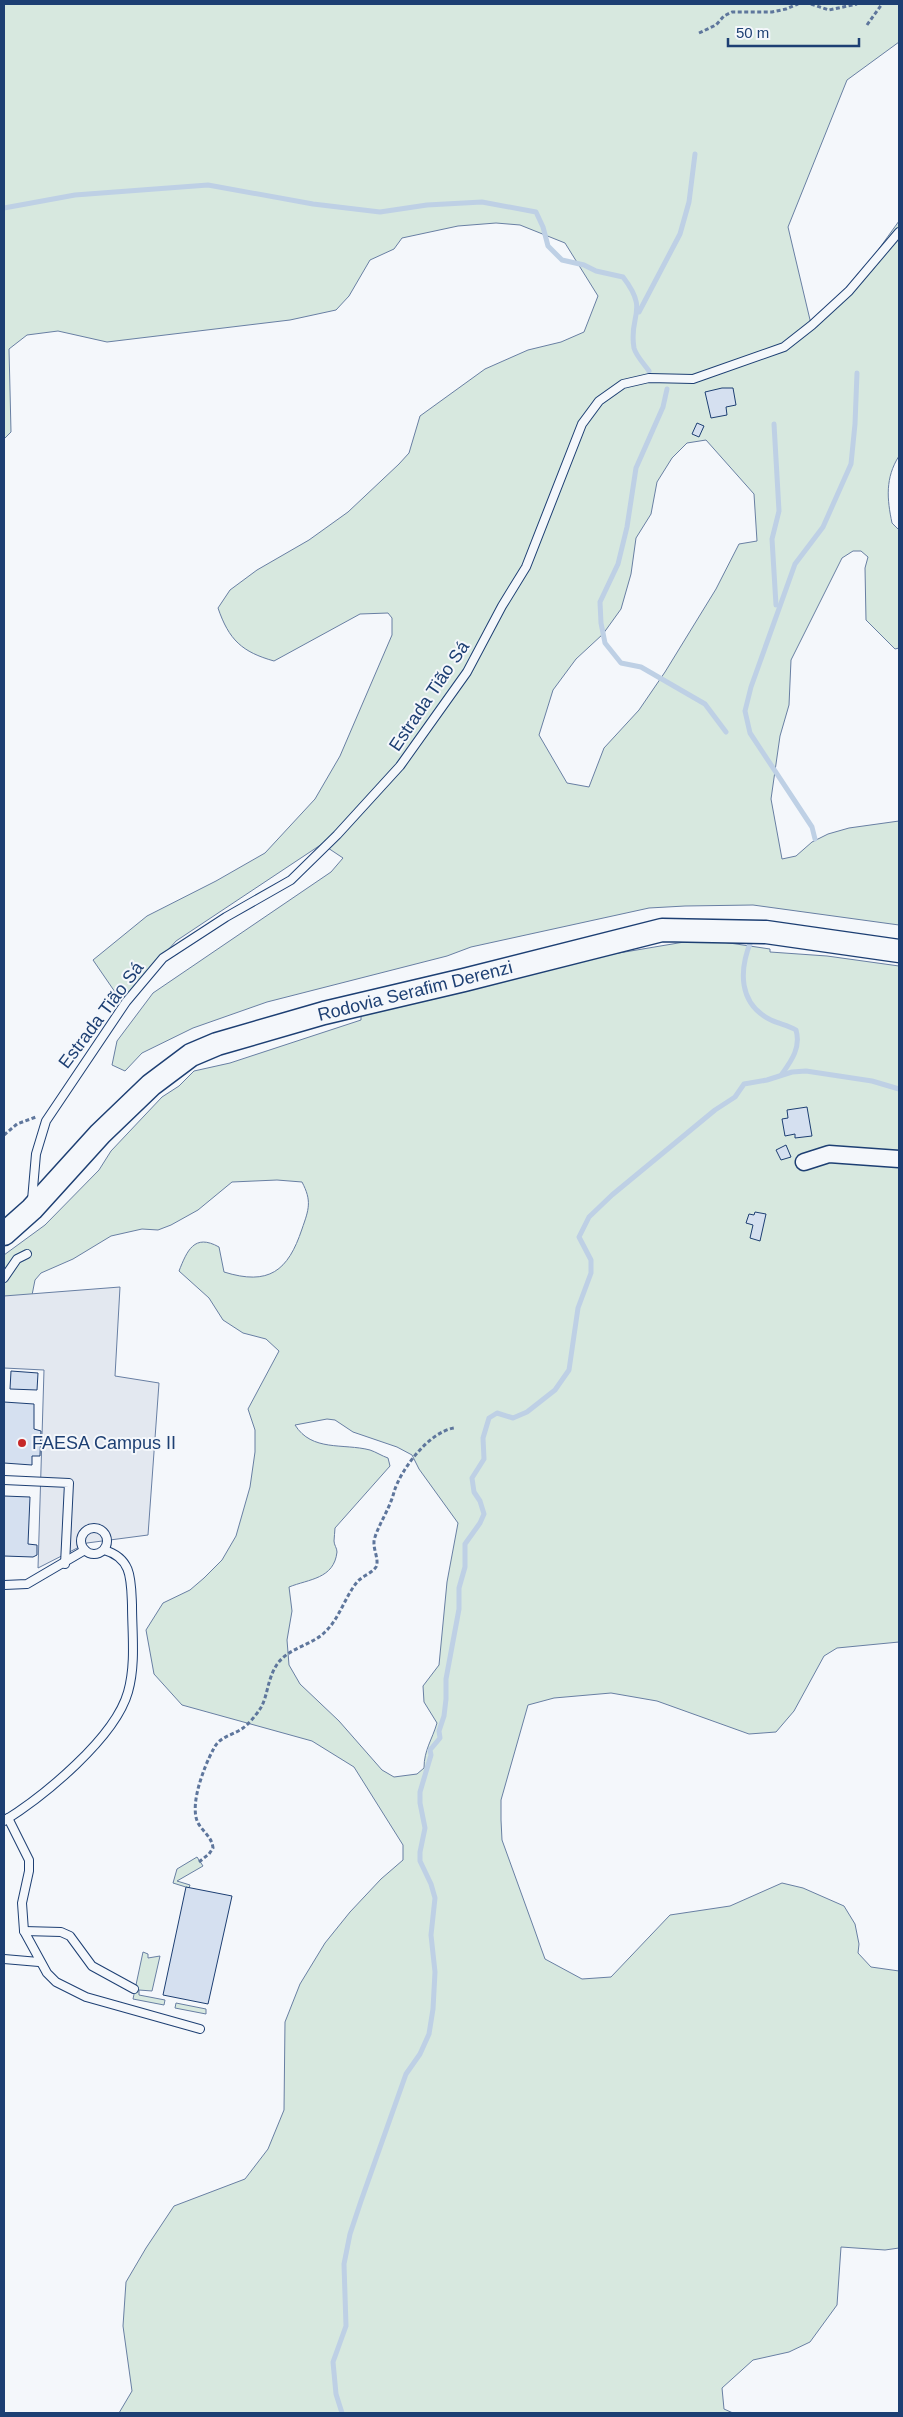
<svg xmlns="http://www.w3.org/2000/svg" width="903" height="2417" viewBox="0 0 903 2417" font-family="Helvetica,sans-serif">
  <rect width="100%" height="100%" fill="#f4f7fb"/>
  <g fill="#d7e8df" stroke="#687fa3" fill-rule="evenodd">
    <path d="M4,4H899V42L847,80L788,227L811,324L845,296L899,221V456C885,478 887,499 892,523L899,530V648L895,649L866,620L865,568L868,557L861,551H853L842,558L791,660L789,705L780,736L771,799L782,859L796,856L812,842L828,834L849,828L899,821V925L753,905L685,906L649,908L471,947L447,956L267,1002L193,1028L142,1053L125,1071L112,1065L117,1041L153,993L331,872L343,858L322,844L176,941L119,1005L115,992L93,960L147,916L216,881L265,853L315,799L340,756L392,635V618L388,613L360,614L274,661C242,652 229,640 218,608L230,590L257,570L309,540L348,512L399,464L409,453L420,416L485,369L528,350L561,342L584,332L598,296L565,243L520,225L496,223L458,226L402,238L394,249L370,260L349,296L336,310L290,320L107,342L58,331L27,335L9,349L11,432L4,439ZM706,440L754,494L757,541L739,544L716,589L665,672L639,710L604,748L589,787L567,783L539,735L553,690L576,659L603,634L621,609L631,574L636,538L651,514L657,482L672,458L687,443Z"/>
    <path d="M702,939L770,949V952L827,956L899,966V1642L837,1648L824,1656L794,1711L776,1732L749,1734L657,1701L611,1693L554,1698L528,1705L501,1800V1820L502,1840L545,1959L582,1979L611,1977L670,1915L730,1906L782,1883L803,1888L844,1906L855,1924L859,1944L858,1953L871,1967L899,1971V2248L885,2250L841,2247L837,2305L810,2342L789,2352L753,2360L722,2388L724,2409L733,2413H119L132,2391L123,2326L126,2282L146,2248L174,2206L245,2179L268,2149L284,2110L285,2022L300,1984L325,1943L350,1912L381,1879L403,1860V1845L354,1767L312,1741L182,1705L154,1674L146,1630L163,1603L190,1590L204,1578L222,1560L236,1536L250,1487L255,1452V1430L248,1409L279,1351L266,1339L243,1333L223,1320L209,1298L179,1271C187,1251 194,1233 219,1247L224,1272C269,1286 288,1271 302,1229C309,1209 312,1201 302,1182L277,1180L232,1182L198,1210L171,1225L158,1230L142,1229L111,1236L73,1259L41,1273L35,1280L32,1295L4,1298V1255L45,1225L99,1170L111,1151L162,1097L179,1086L194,1071L230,1063L361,1020V1014L607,955ZM327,1419L335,1420L353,1432L397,1447L412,1455L419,1469L458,1523L447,1582L439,1665L423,1686L424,1702L437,1723C432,1740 424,1750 424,1768L417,1774L394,1777L382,1770L339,1721L300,1684L289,1665L287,1640L292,1611L289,1587C309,1579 334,1579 337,1552C337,1548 334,1545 334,1541C334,1537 335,1532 335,1528L390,1466L388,1458C382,1456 376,1452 370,1450C343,1443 312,1452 295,1425Z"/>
    <polygon points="197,1857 203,1866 177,1881 190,1885 189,1888 173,1883 177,1869"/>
    <polygon points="143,1952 148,1954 148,1958 160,1956 152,1991 139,1990 139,1995 165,2000 164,2005 133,1999"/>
    <polygon points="176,2003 206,2009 206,2014 175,2008"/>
  </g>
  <polygon fill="#e3e8f0" stroke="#687fa3" points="120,1287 115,1376 159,1383 148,1535 87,1543 38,1568 44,1370 4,1368 4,1296"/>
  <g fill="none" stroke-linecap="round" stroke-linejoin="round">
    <g stroke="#bed0e5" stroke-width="5">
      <path d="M4,208L75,195L208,185L313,204L380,212L427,205L482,202L536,212L543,227L548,246L562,260L584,265L596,271L623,277C650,312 628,315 634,348C636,356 645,365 649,371"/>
      <polyline points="639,312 680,234 689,202 695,154"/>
      <polyline points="667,389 663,407 636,468 627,527 618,564 600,602 601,623 605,643 621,663 641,667 705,704 726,732"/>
      <polyline points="774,424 779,511 772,539 776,605"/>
      <polyline points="815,839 812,827 750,733 745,711 751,687 795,564 823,527 851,464 855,424 857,373"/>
      <path d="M751,941C739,970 738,1004 771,1020C779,1024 788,1025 796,1030C801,1047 792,1060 782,1074"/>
      <polyline points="342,2413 336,2394 333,2362 346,2326 344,2264 350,2234 361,2201 406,2074 420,2054 429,2034 433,2009 435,1972 431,1935 435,1898 431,1884 420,1861 420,1852 425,1828 420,1803 420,1792 431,1755 430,1750 440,1738 439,1731 444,1716 446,1699 446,1679 459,1609 459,1588 465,1567 465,1544 480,1523 484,1514 480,1501 474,1492 472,1478 484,1459 483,1438 489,1418 497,1413 513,1418 527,1412 555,1390 569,1370 578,1308 591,1273 591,1260 579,1237 589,1217 612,1195 715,1110 735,1097 744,1084 767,1080 792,1072 806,1071 872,1081 899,1089"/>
    </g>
  </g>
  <g fill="#d5e0f0" stroke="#1d3f73">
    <polygon points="722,388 733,388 736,405 726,407 727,415 711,418 705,392"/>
    <polygon points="697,423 704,426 699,437 692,434"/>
    <polygon points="807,1107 812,1136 795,1138 795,1134 785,1136 782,1119 788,1118 787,1110"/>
    <polygon points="786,1145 791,1157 781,1160 776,1150"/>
    <polygon points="755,1212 766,1214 760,1241 750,1238 753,1225 746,1223 749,1214 754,1215"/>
    <polygon points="11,1371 38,1373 37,1390 10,1389"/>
    <polygon points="4,1402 34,1404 34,1429 41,1431 40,1456 32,1456 32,1465 4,1463"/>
    <polygon points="4,1496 30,1497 28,1544 37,1545 37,1555 33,1557 4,1556"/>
    <polygon points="186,1887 232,1896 208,2004 163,1995"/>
  </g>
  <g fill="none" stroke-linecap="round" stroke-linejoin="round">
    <g stroke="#1d3f73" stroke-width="10">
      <g id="lane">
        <polyline points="32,1200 36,1154 46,1121 126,1002 163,958 226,917 291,880 337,835 400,766 467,672 502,606 526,567 582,424 599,401 623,384 649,378 693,379 784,347 812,325 849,291 899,232"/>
        <polyline points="4,1278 17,1259 27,1254"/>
        <polyline points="4,1480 69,1483 65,1564"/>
        <circle cx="94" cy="1541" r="13"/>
        <polyline points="4,1585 27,1584 85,1550"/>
        <polyline points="8,1818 29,1860 29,1871 22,1903 24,1931 47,1973 56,1982 86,1997 200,2029"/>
        <path d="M4,1821C44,1796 115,1738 128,1692C136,1664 132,1633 132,1605C131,1579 132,1558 104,1550"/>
        <polyline points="24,1931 61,1932 70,1936 92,1966 134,1989"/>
        <polyline points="4,1959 39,1962"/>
      </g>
    </g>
    <g stroke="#1d3f73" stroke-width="19">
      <polyline id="street" points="804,1162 829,1154 899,1159"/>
    </g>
    <g stroke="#1d3f73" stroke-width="25">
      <polyline id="secondary" points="4,1234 32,1209 100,1134 151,1085 191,1055 217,1044 324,1013 464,980 662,930 766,932 899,951"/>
    </g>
    <g stroke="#5e769c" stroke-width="3" stroke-dasharray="4 2.5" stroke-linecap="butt">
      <polyline points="811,4 829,10 857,4"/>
      <polyline points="867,25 882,4"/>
      <polyline points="699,33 716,25 724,16 732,12 772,12 786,9 798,4"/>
      <polyline points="4,1135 17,1124 36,1117"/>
      <path d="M199,1862L209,1854L213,1848C212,1837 203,1832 198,1823C189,1805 204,1767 213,1750C219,1736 232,1736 243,1728C249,1724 256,1715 260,1709C268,1697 267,1678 278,1663C289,1648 312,1645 325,1632C340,1618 345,1596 358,1581C363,1576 372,1573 376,1567C380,1559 371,1547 375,1537C380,1522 390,1508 394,1492C401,1469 429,1432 454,1428"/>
    </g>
    <use href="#lane" stroke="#f4f7fb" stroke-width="8"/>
    <use href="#street" stroke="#f4f7fb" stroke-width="16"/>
    <use href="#secondary" stroke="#f4f7fb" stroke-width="22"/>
  </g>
  <circle fill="#c62828" stroke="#f4f7fb" stroke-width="2" cx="22" cy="1443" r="5"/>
  <g text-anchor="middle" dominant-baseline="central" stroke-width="4" stroke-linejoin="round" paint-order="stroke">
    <g font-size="18" fill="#1d3f73" stroke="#f4f7fb">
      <text transform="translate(429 696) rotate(-56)">Estrada Tião Sá</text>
      <text transform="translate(415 991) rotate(-14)">Rodovia Serafim Derenzi</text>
      <text transform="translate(101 1015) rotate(-53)">Estrada Tião Sá</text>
    </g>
    <g font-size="18" fill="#1d3f73" stroke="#f4f7fb" text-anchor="start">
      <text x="32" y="1443">FAESA Campus II</text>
    </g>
  </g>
  <rect width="903" height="2417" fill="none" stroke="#1d3f73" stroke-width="10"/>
  <path d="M728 38v8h131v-8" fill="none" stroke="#1d3f73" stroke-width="2.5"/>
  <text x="736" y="38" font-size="15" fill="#1d3f73" stroke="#f4f7fb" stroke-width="4" paint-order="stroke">50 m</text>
</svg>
